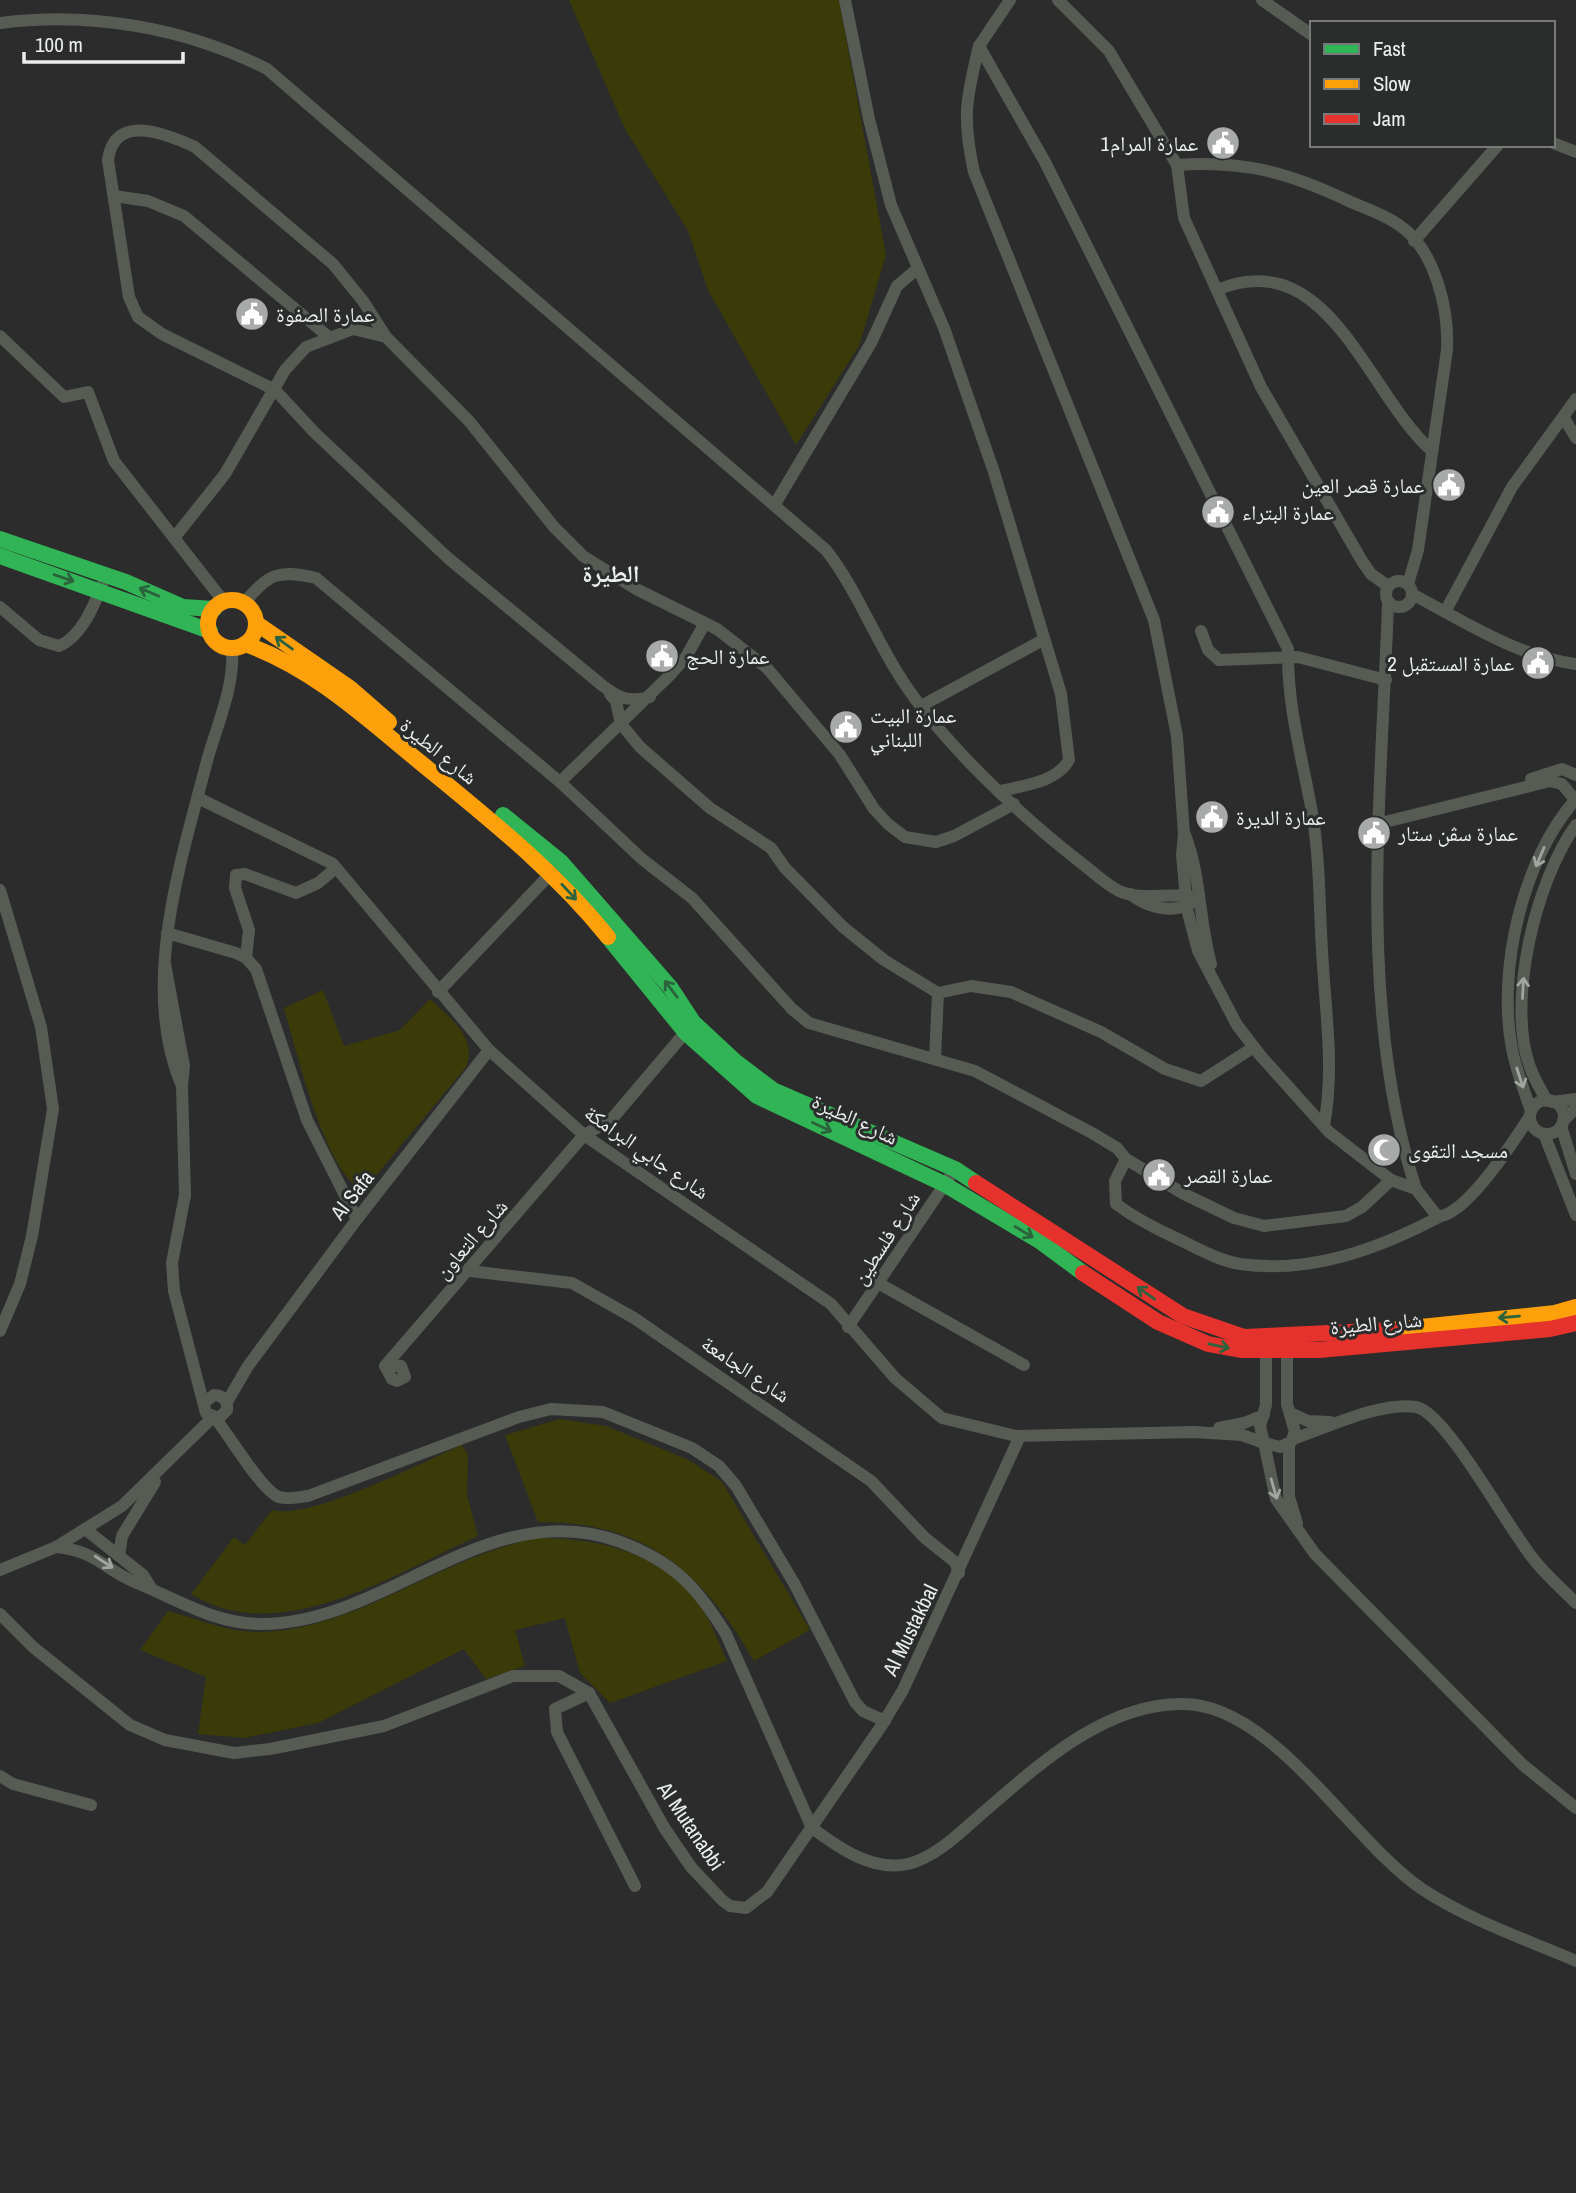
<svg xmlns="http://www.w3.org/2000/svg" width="1576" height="2193" viewBox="0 0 1576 2193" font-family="'Archivo Narrow','Noto Naskh Arabic',sans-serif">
  <rect width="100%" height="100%" fill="#2b2c2b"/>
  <g fill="#3b3b09">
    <polygon points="569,0 839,0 886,255 859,346 796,445 708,290 688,231 625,129"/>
    <path d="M323,990L344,1046L400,1030L430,999C451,1019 476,1036 467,1066L369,1184L359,1188C324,1166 296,1050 284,1008Z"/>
    <path d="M560,1419L606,1426L689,1460L722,1482L810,1630L754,1661C703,1572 645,1521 538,1522L505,1435Z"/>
    <path d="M462,1445L468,1455L467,1495L478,1536C394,1574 279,1649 191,1594L234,1537L245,1545L272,1510C309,1521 423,1462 462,1445Z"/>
    <path d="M534,1538C599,1538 661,1551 701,1607C712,1623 719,1644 727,1661L610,1703L580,1673L565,1618L515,1630L525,1666L486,1679L464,1649L318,1723L244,1738L198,1734L206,1677L140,1650L168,1611C197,1619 227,1632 257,1632C337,1632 410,1581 483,1554C499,1548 517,1543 534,1538Z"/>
  </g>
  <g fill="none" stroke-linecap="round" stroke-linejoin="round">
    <g stroke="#565c54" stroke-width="12">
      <path d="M845,0L869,119L891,205L944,328L994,472L1061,694L1069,760C1057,782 1025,785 1001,791"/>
      <path d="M1010,0L979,46L1045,162L1288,649C1287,704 1301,753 1311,807C1320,855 1319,902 1322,950C1325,1011 1335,1066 1324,1126"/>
      <polyline points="1058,0 1109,51 1177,165 1184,218 1261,387 1362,561 1371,574 1388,586"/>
      <polyline points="1262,0 1312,35"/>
      <path d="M0,23C90,11 186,28 267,69L826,550C858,591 875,640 904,683C946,746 1020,815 1080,862C1092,871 1105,884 1119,891C1144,902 1172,890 1198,899"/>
      <path d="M979,46C966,99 962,118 974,172L1154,620L1177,736L1184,834L1182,855L1187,909L1198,951L1237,1025L1260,1055L1329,1132L1391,1180L1416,1189L1437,1216C1463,1220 1516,1138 1530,1116"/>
      <polyline points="1553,143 1576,152"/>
      <path d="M1177,165C1245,160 1290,173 1351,202C1367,209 1385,215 1399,225C1435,249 1449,309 1447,350L1418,550L1408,584"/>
      <polyline points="114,196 148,201 184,216 330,338"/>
      <polyline points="1414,241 1498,145"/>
      <path d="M1217,290C1329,243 1367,394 1432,451"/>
      <polyline points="0,336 64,397 88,392 114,461 224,602"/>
      <path d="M386,337L363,301L333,264L195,147C167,134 114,112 108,160L129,297L138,317L162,334L275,390L315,433L448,558L603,686C620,699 630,702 650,697"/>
      <polyline points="1564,418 1576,438"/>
      <polyline points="775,504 871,343 897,286 917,269"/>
      <polyline points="174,538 225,474 285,370 306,347 353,329 386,337 469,421 554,527 583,556 636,589 717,629 767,668 840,755 874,809 888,824 905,837 936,842 954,836 1014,804"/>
      <circle cx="1399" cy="594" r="13"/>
      <path d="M1412,594C1465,622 1516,656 1576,664"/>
      <path d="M1388,602C1382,792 1356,1006 1416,1189"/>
      <path d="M244,603C269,574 277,569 316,578L560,782L642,859L692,898L792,1009L809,1023L975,1071L1092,1133L1117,1148L1126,1159L1184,1194L1234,1218L1264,1226L1346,1216L1362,1207L1391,1180"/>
      <path d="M0,607L39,640L59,646C81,637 94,606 102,585"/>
      <polyline points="1445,612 1512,487 1576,399"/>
      <polyline points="1201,631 1208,650 1219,660 1298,657 1386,680"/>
      <polyline points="610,694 616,701 621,724 640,747 710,808 771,848 785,868 843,927 884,960 938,993 971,986 1011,992 1101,1032 1165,1069 1201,1081 1254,1047"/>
      <polyline points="921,706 1043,640"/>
      <polyline points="1531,779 1562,769 1576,775"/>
      <polyline points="560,782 670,675 686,657 705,623"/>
      <polyline points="198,798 333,864 489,1050 584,1135 831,1304 895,1378 942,1418 1016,1436 1194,1432 1242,1435 1264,1443 1276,1499 1315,1554 1523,1765 1576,1808"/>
      <polyline points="1377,824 1550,781 1562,784 1576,801"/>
      <path d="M1185,835C1201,875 1199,922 1211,964"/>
      <polyline points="0,890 41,1027 53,1109 32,1236 20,1284 0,1331"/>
      <path d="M1130,894C1148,908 1174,915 1194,901"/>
      <polyline points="167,933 236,953 246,958 256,969 307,1120 357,1219"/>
      <polyline points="246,958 249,930 235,888 236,875 245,874 296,893 318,883 336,868"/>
      <path d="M165,964L184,1066L182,1086L185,1195L172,1263L174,1291L206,1413L219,1418L227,1410C228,1401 223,1395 214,1395L205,1402"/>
      <polyline points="438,992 556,868"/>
      <polyline points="935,1059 938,993"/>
      <path d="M181,1084C140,985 181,861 207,761C217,724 235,687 232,648"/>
      <circle cx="1547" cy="1117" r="17"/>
      <path d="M1547,1101C1541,1090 1534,1079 1530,1067C1506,1002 1536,880 1576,825"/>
      <polyline points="1552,1102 1576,1099"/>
      <path d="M1531,1111C1524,1090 1516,1070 1512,1049C1497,971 1522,859 1576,799"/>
      <polyline points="1563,1121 1576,1108"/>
      <polyline points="1561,1126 1576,1174"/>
      <polyline points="1544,1134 1576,1215"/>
      <path d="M1126,1159L1115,1181L1116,1204C1135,1218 1154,1228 1176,1238C1197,1248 1217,1260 1240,1264C1311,1274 1378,1249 1439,1217"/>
      <polyline points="470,1271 572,1283 634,1318 871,1481 925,1538 955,1562 959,1573"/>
      <polyline points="878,1283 1024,1365"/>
      <polyline points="848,1327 955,1169"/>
      <polygon points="1277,1337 1287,1351 1287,1404 1295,1432 1291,1442 1280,1447 1264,1443 1260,1426 1266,1405 1266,1351"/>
      <polyline points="385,1366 401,1366 405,1377 397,1381 392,1379 385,1366 584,1135 611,1120 689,1028"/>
      <polyline points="227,1402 248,1366 357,1219 489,1050"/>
      <polyline points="1290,1413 1308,1421 1330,1422"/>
      <path d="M215,1418C229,1435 262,1491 279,1497C288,1500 299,1497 308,1496L519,1417L551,1409L603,1412L692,1448L719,1466L736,1486L794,1583L855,1702L863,1711L885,1721"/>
      <polyline points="1219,1428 1244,1423 1264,1415"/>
      <path d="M1293,1439C1326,1428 1381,1401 1416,1407C1446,1412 1510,1532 1535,1561C1547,1576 1562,1589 1576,1603"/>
      <polyline points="1289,1443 1289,1497 1297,1523"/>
      <polyline points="85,1529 143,1575 150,1586"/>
      <path d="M56,1547C97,1551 103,1569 137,1583C178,1600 215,1624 262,1624C387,1624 489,1493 621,1542C674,1562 697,1587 726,1634L812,1828C839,1848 873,1872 908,1864C934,1858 959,1834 978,1817C1035,1768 1103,1703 1183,1704C1273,1704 1351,1841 1422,1889C1469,1920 1525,1939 1576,1961"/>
      <polyline points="119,1556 122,1536 155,1482"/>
      <polyline points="0,1570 56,1547 122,1506 212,1418"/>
      <polyline points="0,1614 33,1647 130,1725 165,1740 234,1753 270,1749 384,1726 513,1676 559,1676 589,1693 665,1829 691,1867 722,1900 730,1906 746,1908 767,1892 882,1725 903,1690 1020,1436"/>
      <polyline points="589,1693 555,1709 557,1732 635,1886"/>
      <polyline points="0,1776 13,1784 91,1805"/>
    </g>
    <g stroke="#30b455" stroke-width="16">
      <polyline points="0,539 126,582 183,607 214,609"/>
      <polyline points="0,556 210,631"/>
      <polyline points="503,815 561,862 670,987 693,1022 736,1062 773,1090 955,1169 976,1183"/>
      <polyline points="608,937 686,1033 757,1096 944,1184 1041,1242 1083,1273"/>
    </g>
    <g stroke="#ff9f0a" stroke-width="16">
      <circle cx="232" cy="624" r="24"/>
      <polyline points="256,623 350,688 389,722"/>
      <path d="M245,644C313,668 366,718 421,763C488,818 553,869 608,937"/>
      <polyline points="1392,1330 1555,1313 1576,1307"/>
    </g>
    <g stroke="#e5322d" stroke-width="16">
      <polyline points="976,1183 1183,1316 1244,1337 1392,1330"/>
      <polyline points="1083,1273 1158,1322 1208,1344 1241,1350 1319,1350 1550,1329 1576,1323"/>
    </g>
  </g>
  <defs><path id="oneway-shaft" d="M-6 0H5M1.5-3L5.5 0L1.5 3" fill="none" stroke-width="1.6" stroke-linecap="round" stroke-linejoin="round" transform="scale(1.75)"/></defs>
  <g stroke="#2c633c">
    <use href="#oneway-shaft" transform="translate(64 578) rotate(19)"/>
    <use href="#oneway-shaft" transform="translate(149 592) rotate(-157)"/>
    <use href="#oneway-shaft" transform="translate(284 643) rotate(-144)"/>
    <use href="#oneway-shaft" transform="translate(569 892) rotate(47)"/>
    <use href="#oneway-shaft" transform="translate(671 989) rotate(-127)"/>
    <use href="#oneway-shaft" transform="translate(822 1127) rotate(25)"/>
    <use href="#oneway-shaft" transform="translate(1024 1232) rotate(31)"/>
    <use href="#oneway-shaft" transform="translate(1146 1293) rotate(-145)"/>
    <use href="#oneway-shaft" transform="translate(1509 1317) rotate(175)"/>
    <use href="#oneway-shaft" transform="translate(1219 1346) rotate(12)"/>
  </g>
  <g stroke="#a1a5a0">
    <use href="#oneway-shaft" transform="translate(1540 857) rotate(113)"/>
    <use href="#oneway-shaft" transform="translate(1523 988) rotate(-87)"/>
    <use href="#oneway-shaft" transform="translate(1520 1078) rotate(72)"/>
    <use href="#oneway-shaft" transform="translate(1274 1489) rotate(74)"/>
    <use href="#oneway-shaft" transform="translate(104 1562) rotate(33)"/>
  </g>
  <defs>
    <g id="civic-disc" transform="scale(1.75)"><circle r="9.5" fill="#a8aaa9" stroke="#2a2d2b"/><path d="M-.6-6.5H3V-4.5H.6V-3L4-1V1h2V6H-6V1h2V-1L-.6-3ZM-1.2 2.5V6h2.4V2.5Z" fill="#fff"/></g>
    <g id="mosque-disc" transform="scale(1.75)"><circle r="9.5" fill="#a8aaa9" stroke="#2a2d2b"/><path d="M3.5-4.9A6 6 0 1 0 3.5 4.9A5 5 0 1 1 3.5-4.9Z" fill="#fff"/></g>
  </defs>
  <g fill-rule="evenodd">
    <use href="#civic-disc" x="1223" y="143"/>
    <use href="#civic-disc" x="252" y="314"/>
    <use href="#civic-disc" x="1449" y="485"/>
    <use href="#civic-disc" x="1218" y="512"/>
    <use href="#civic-disc" x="662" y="656"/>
    <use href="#civic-disc" x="1538" y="663"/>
    <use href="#civic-disc" x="846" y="727"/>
    <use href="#civic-disc" x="1212" y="817"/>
    <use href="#civic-disc" x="1374" y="833"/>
    <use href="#mosque-disc" x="1384" y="1150"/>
    <use href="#civic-disc" x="1159" y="1175"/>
  </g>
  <g text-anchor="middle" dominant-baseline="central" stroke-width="6" stroke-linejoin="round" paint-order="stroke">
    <g font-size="21" fill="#eceeed" stroke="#2a2d2b" text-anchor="start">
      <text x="1198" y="143" text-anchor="end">عمارة المرام1</text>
      <text x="276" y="314">عمارة الصفوة</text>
      <text x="1424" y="485" text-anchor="end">عمارة قصر العين</text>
      <text x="1242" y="512">عمارة البتراء</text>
      <text x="686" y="656">عمارة الحج</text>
      <text x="1514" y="663" text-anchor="end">عمارة المستقبل 2</text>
      <text x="870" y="715">عمارة البيت<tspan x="870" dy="24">اللبناني</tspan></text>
      <text x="1236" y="817">عمارة الديرة</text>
      <text x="1398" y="833">عمارة سڤن ستار</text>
      <text x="1408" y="1150">مسجد التقوى</text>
      <text x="1184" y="1175">عمارة القصر</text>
    </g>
    <g font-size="21" fill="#eceeed" stroke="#2a2d2b">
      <text transform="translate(439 751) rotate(39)">شارع الطيرة</text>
      <text transform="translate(855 1119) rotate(25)">شارع الطيرة</text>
      <text transform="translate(647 1152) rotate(35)">شارع جابي البرامكة</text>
      <text transform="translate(352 1195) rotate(-52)">Al Safa</text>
      <text transform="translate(886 1238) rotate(-57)">شارع فلسطين</text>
      <text transform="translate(471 1239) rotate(-49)">شارع التعاون</text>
      <text transform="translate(1376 1323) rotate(-5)">شارع الطيرة</text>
      <text transform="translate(746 1369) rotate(34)">شارع الجامعة</text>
      <text transform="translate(910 1630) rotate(-64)">Al Mustakbal</text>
      <text transform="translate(691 1826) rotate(56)">Al Mutanabbi</text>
    </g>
    <g font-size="24" font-weight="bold" fill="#eceeed" stroke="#2a2d2b">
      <text x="611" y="573">الطيرة</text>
    </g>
  </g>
  <rect x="1310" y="21" width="245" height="126" fill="#2a2d2b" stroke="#787a79" stroke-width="2"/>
  <rect x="1324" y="44" width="35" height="10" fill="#30b455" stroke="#787a79" stroke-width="2"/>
  <text x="1373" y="56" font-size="21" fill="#eceeed">Fast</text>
  <rect x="1324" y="79" width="35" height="10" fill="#ff9f0a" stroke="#787a79" stroke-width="2"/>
  <text x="1373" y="91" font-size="21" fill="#eceeed">Slow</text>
  <rect x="1324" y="114" width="35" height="10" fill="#e5322d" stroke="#787a79" stroke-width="2"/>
  <text x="1373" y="126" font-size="21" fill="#eceeed">Jam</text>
  <path d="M24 52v10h159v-10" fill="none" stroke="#eceeed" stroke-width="3.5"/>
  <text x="35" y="52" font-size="21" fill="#eceeed" stroke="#2a2d2b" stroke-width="5" paint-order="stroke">100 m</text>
</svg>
